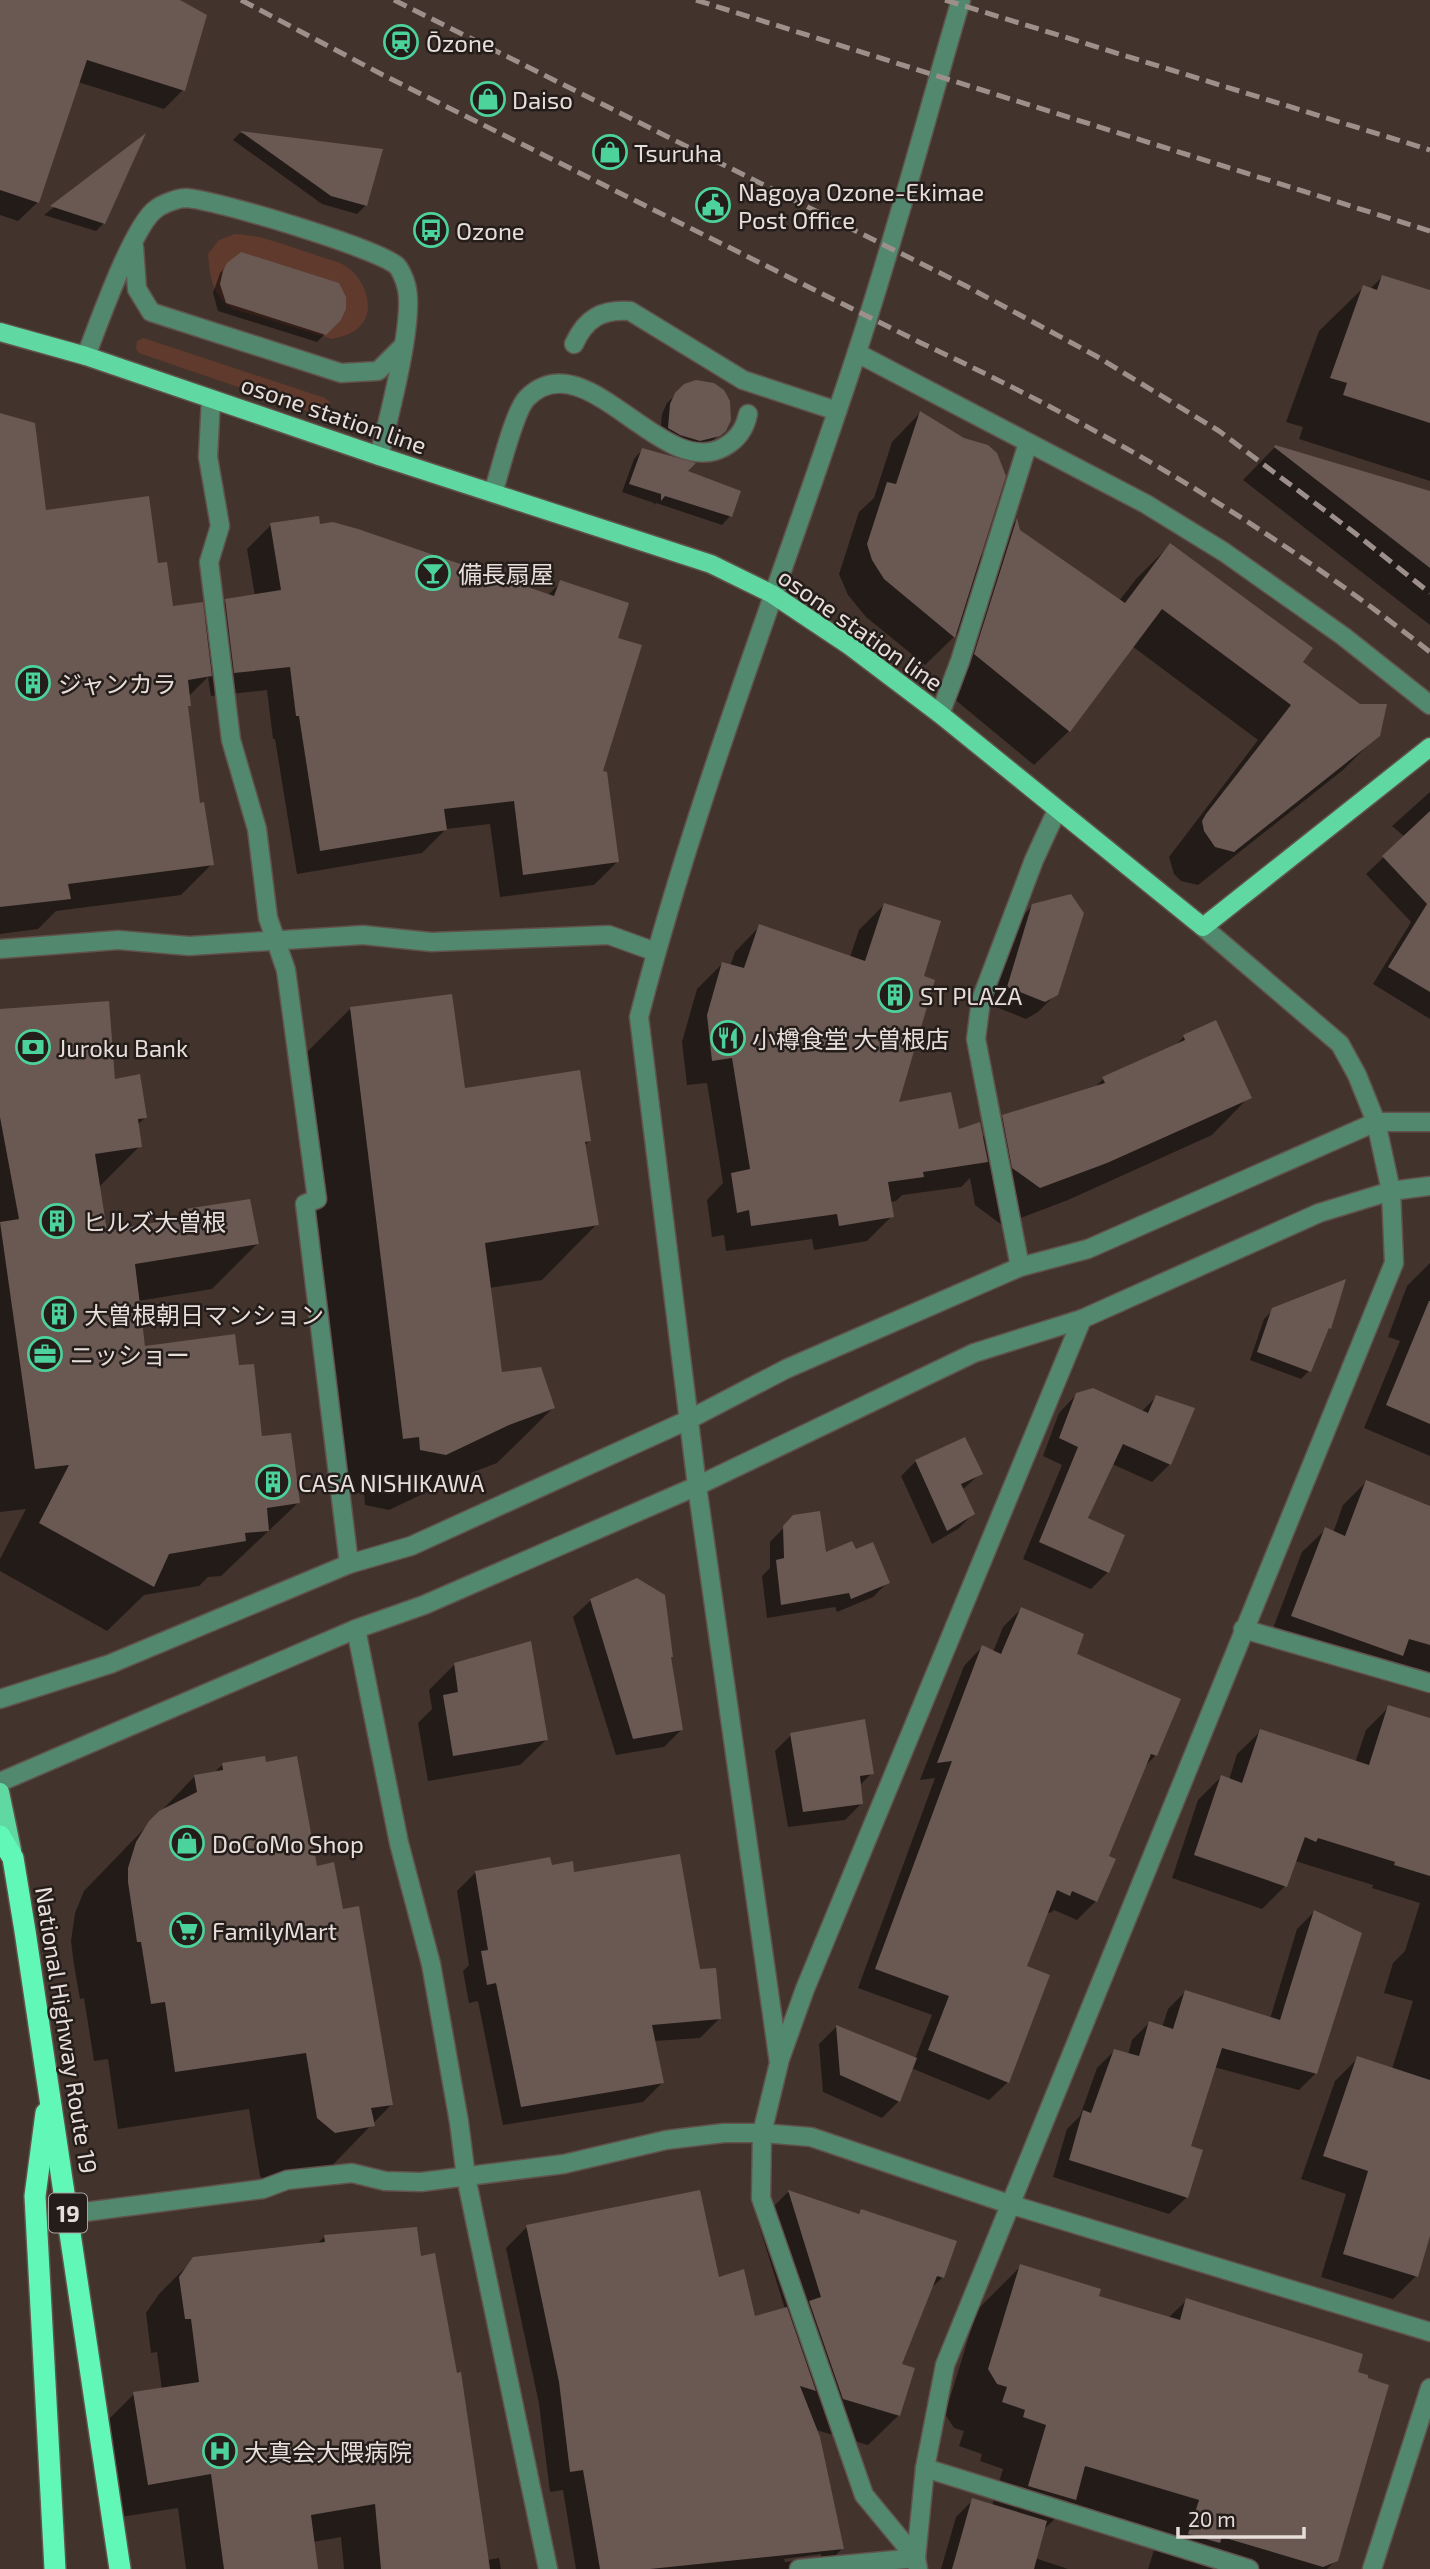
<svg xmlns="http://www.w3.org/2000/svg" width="1430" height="2569" viewBox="0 0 1430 2569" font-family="'Exo 2','Noto Sans JP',sans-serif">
  <rect width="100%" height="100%" fill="#43332d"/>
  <g fill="#603a2c">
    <path d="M235,234C262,235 288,246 313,254C323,258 335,260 344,265C361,274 375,303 364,321C358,332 343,337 332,339L233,309C212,296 210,277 208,254L219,240Z"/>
    <path d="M143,338L325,398L330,402C331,410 329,413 322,416L139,353L136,349L137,341Z"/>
  </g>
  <g fill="#0007" fill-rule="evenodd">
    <polygon points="5,0 177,0 183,90 164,109 78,82 38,202 18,221 0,215 0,5"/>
    <polygon points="240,133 381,151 366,205 357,214 322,204 233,140"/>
    <polygon points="141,139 104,223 96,231 44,215"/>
    <polygon points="229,264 340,319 317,342 218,311 213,293 220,273"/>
    <polygon points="1382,277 1430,292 1430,481 1299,439 1303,427 1286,422 1319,331 1364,287 1370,289"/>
    <polygon points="685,386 724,430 709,444 691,448 660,437 662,414 667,403"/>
    <polygon points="920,413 978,559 1016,521 1018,531 1119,601 1136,579 1170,545 1378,735 1343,770 1198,885 1181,881 1174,874 1169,857 1258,740 1132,646 1069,731 1034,765 941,688 958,633 925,665 866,617 848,595 839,574 859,512 874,498 892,442"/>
    <polygon points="0,414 44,512 157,565 172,608 203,624 226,601 255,596 247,549 271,525 318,526 547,596 561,582 616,639 601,772 618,861 594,885 500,897 490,824 446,829 422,853 297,874 275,739 273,739 267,690 211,696 208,677 188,697 189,705 187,708 199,805 212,864 181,895 56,911 38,929 0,934"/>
    <polygon points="1275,447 1430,493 1430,625 1243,480"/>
    <polygon points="642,450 685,472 739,493 730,516 722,525 656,503 654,505 654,503 622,492 634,459"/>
    <polygon points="1430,792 1430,1019 1373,984 1411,922 1366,874 1405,837 1392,826"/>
    <polygon points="884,905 921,978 897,1104 958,1131 982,1138 1003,1117 1094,1088 1103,1079 1173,1047 1184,1037 1249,1097 1212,1135 1068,1200 1002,1225 975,1205 970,1178 961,1187 902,1195 896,1201 890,1202 892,1216 867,1241 814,1250 812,1239 726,1251 724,1235 712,1237 707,1200 723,1183 707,1083 687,1085 682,1042 697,989 722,964 730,966 735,952 760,926 850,957 859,930"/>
    <polygon points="1033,905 1056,994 1038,1012 1026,1019 991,1005 1016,923"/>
    <polygon points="350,1009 463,1090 589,1141 584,1146 597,1224 542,1280 489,1288 500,1374 553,1408 497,1463 452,1480 389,1510 365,1505 364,1492 348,1494 295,1064"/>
    <polygon points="0,1011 114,1081 145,1118 137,1125 140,1146 98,1188 105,1233 176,1221 186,1211 257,1244 212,1289 138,1301 144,1347 237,1367 260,1438 298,1503 221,1576 208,1577 199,1586 144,1595 107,1631 0,1571 0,1559 26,1509 0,1512"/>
    <polygon points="1430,1263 1430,1456 1364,1428 1400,1341 1388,1337 1407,1286"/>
    <polygon points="1343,1282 1329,1328 1309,1371 1301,1379 1250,1360 1264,1319 1273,1310"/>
    <polygon points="1076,1395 1141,1412 1156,1397 1170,1464 1152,1482 1112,1464 1086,1519 1108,1572 1091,1589 1023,1559 1062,1465 1043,1456 1059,1413"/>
    <polygon points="916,1461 981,1473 962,1490 973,1514 958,1529 932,1544 901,1476"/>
    <polygon points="1366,1482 1430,1508 1430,1675 1393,1664 1378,1678 1269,1639 1302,1552 1325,1530 1333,1533 1343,1505"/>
    <polygon points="794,1517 824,1554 855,1551 888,1582 873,1597 837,1612 835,1607 767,1618 762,1576 770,1568 770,1542"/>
    <polygon points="591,1600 669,1658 681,1730 664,1747 616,1755 573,1617"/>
    <polygon points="1021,1609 1074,1655 1156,1755 1143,1768 1107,1857 1096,1901 1077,1920 1054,1910 1050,1913 1046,1912 1025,1967 1008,2082 989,2100 911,2068 899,2101 882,2118 823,2092 819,2044 836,2027 915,2059 932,2015 858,1988 935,1778 920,1780 964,1666 982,1647 993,1652 1003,1627"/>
    <polygon points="455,1664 546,1740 520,1765 428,1781 418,1723 432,1709 429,1690"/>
    <polygon points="1389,1707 1430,1719 1430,2223 1416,2276 1393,2299 1321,2277 1346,2194 1301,2179 1335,2081 1358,2058 1392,2069 1413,2001 1384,1993 1393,1963 1405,1951 1420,1903 1372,1888 1373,1885 1295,1861 1285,1886 1262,1909 1172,1878 1198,1800 1221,1777 1229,1780 1237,1754 1261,1731 1355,1763 1366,1730"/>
    <polygon points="791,1735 872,1773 859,1786 861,1804 845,1820 788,1827 775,1751"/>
    <polygon points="222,1765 315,1868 341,1911 392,2104 315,2183 277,2190 260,2176 249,2109 118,2129 108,2059 94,2061 84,1998 80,1999 74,1965 71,1941 75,1913 84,1891 195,1776 214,1773"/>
    <polygon points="550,1868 573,1874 719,2019 700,2038 654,2041 662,2083 643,2102 503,2125 478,2001 469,2003 463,1971 469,1965 457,1891 476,1872"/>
    <polygon points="1314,1912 1316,2073 1299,2090 1214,2067 1189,2147 1200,2151 1186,2198 1169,2214 1053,2177 1067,2129 1080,2116 1097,2068 1114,2051 1128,2055 1132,2040 1149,2023 1162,2028 1168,2009 1185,1992 1270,2019 1297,1929"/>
    <path d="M788,2192L857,2215L861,2211L954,2242L942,2278L930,2289L900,2365L899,2415L868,2445L816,2430L842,2549L822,2569H576L563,2490L550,2492L539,2404L506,2248L527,2227L718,2279L753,2318L785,2309L758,2222ZM821,2554V2558L785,2562L784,2559Z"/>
    <polygon points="325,2236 420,2258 487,2560 499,2558 501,2569 344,2569 341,2537 313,2542 316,2569 186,2569 178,2508 114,2518 100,2428 134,2394 162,2390 157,2352 151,2353 146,2313 159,2294 194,2259 316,2245"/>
    <polygon points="1021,2266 1097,2297 1168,2318 1187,2300 1356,2373 1336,2560 1327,2569 1148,2569 1156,2544 1059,2515 1042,2531 1035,2558 1068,2569 941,2569 956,2517 973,2500 992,2506 1003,2469 980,2461 982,2454 959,2446 964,2431 954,2428 945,2414 977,2310"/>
  </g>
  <g fill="#6a5852">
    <polygon points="0,0 180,0 207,15 185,91 87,60 39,203 0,190"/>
    <polygon points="240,131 383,149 367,206 331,196"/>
    <polygon points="146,133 105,224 50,206"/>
    <polygon points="241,252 339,283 346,297 346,309 341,320 326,335 226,303 220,284 223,271 227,263"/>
    <polygon points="1382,275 1430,290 1430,423 1343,395 1347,383 1330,378 1363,285 1377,290"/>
    <polygon points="696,380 714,383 724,390 730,401 731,420 726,431 720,436 700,441 680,435 668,428 670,404 675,393 684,384"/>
    <polygon points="920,411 964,438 988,445 997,453 1006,476 955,638 884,579 872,560 867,544 887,482 896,484"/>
    <polygon points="0,413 35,423 46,510 149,496 158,563 167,562 173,606 203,602 212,676 188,680 191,706 188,706 200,803 204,802 214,865 68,884 71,899 0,907"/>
    <polygon points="1275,445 1430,491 1430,568 1274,447"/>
    <polygon points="642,448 696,463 688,471 741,491 732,517 665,496 661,501 661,494 629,484"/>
    <polygon points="319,516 320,524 333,522 358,529 554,596 560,580 629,603 618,638 642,645 603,771 607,772 619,862 523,875 514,801 444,809 447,830 320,851 299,716 296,716 290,667 234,673 225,599 281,590 270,523"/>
    <polygon points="1017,518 1020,530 1125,603 1170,543 1313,648 1303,662 1360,704 1387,704 1380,736 1234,852 1215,847 1204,831 1202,821 1206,814 1291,705 1162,609 1070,732 974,654"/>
    <polygon points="1430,811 1430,992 1388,967 1427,904 1382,856"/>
    <polygon points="1071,894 1084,913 1058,995 1045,1002 1007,987 1032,904"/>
    <polygon points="884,903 941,921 924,976 935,980 899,1102 951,1092 959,1129 980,1122 988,1162 923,1172 924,1177 888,1182 894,1217 839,1226 837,1214 751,1226 749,1210 737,1213 731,1173 750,1169 732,1058 712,1061 707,1015 722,962 744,968 759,924 865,961"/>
    <polygon points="452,994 465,1088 580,1070 591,1141 585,1142 599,1225 485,1243 502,1372 541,1367 555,1408 509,1425 446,1455 420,1450 419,1437 403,1439 350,1007"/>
    <polygon points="109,1001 115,1079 140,1074 147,1118 138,1119 142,1147 95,1154 107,1231 186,1217 185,1209 250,1199 259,1244 135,1264 145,1346 235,1334 239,1365 254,1364 262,1436 291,1433 300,1503 267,1508 269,1531 245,1533 246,1541 169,1554 154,1587 39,1523 69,1465 35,1469 0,1222 19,1219 0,1117 0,1009"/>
    <polygon points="1216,1020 1252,1098 1107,1163 1040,1188 1012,1168 1002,1115 1105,1083 1102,1077 1185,1040 1183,1035"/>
    <polygon points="1346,1279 1331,1329 1329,1328 1311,1372 1257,1352 1272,1308"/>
    <polygon points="1429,1301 1430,1301 1430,1424 1386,1405"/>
    <polygon points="1093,1388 1148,1413 1156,1395 1195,1408 1171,1465 1123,1444 1088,1518 1125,1535 1109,1573 1039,1542 1078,1447 1059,1438 1076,1393"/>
    <polygon points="965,1437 983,1474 961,1484 975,1514 947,1531 915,1460"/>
    <polygon points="1366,1480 1430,1506 1430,1645 1409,1639 1403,1656 1291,1616 1325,1527 1345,1536"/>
    <polygon points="820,1511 826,1552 852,1541 856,1549 873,1542 890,1583 851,1599 849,1593 781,1605 776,1560 784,1558 783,1526 793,1515"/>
    <polygon points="637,1578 665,1595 673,1657 671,1657 683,1730 633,1739 590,1599"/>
    <polygon points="1021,1607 1084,1634 1077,1654 1181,1699 1157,1756 1151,1754 1109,1856 1116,1859 1097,1902 1072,1891 1070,1896 1057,1890 1027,1966 1050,1975 1009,2083 928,2050 949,1996 875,1969 952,1761 937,1763 982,1645 1001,1654"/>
    <polygon points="531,1641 548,1740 453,1756 443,1695 458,1692 454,1663"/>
    <polygon points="1388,1705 1430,1718 1430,1876 1394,1865 1395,1862 1318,1838 1316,1842 1305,1837 1287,1887 1194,1855 1221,1775 1242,1783 1260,1729 1369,1765"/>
    <polygon points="865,1719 874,1774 860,1776 863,1804 803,1812 790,1733"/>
    <polygon points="265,1756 266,1762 297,1756 317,1866 334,1862 343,1909 359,1906 393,2105 371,2108 375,2126 335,2133 317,2118 306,2053 175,2072 165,2002 151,2004 141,1942 137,1942 128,1882 128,1868 136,1842 149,1821 159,1811 197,1792 194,1775 223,1770 222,1763"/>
    <polygon points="680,1854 700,1969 716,1968 721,2019 652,2025 664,2083 521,2107 496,1983 487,1985 481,1951 488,1950 475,1871 550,1857 552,1865 573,1861 574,1872"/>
    <polygon points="1314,1910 1362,1933 1317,2074 1222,2048 1191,2146 1203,2150 1188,2198 1069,2160 1083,2110 1091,2113 1114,2049 1139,2056 1149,2021 1173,2029 1185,1990 1280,2020"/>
    <polygon points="836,2025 917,2058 900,2102 840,2075"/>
    <polygon points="1357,2056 1430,2080 1430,2236 1418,2277 1343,2254 1368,2171 1323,2156"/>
    <polygon points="700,2190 719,2277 744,2269 755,2316 787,2307 816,2391 800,2386 820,2437 844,2549 650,2569 600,2569 583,2470 570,2472 559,2382 526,2225"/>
    <polygon points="788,2190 859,2214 861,2209 957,2241 944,2278 937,2276 902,2364 915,2368 900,2416 843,2399 809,2301 821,2297"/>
    <polygon points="417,2227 421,2256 435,2253 457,2373 461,2372 490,2569 381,2569 375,2504 311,2515 318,2569 224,2569 211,2474 148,2485 133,2392 199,2382 191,2319 185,2319 179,2277 193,2257 325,2242 324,2235"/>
    <polygon points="1020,2264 1101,2289 1099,2296 1180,2320 1186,2298 1363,2354 1358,2372 1368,2375 1368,2378 1389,2385 1338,2561 1323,2567 1222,2537 1220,2543 1188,2534 1199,2500 1085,2466 1076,2500 1028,2486 1046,2425 1023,2417 1025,2410 1002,2402 1007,2387 997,2384 988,2369"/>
    <polygon points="972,2498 1047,2521 1034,2569 952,2569"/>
  </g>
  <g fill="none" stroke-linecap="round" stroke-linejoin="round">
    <g stroke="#61524c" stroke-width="21">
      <g id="minor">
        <path d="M961,0C926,118 895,238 856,355C784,575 697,792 639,1017L697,1486L779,2063L762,2133L811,2137L1009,2204L1430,2332"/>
        <polyline points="134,247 137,289 151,312 341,373 378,371 402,347"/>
        <path d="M574,344C586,318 602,309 630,311L743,380L837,411"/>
        <polyline points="857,353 1146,504 1224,552 1343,636 1430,705"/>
        <path d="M86,356C98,325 133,225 156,209C162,204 178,198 186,198C213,199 380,249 397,266C400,269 405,280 406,285C416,316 388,421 379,456"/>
        <polyline points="211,399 208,457 220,526 209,562 231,740 257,829 268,918 286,970 317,1199 305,1204 349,1564"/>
        <path d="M493,493C500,472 514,411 527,398C586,339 662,482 724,447C737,440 745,429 748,414"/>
        <polyline points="940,714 960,661 1028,443"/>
        <polyline points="0,949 118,940 189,946 363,935 431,942 609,935 656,952"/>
        <polyline points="1020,1267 976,1039 981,1000 1034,860 1057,810"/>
        <polyline points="356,1629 399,1843 431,1964 459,2122 466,2177 548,2569"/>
        <polyline points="1243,1629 1430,1683"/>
        <polyline points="0,1699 110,1664 349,1564 411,1546 688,1420 786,1369 1020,1267 1088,1249 1376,1122 1430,1122"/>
        <polyline points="0,1782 356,1629 424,1605 697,1486 974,1353 1082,1319 1319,1213 1391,1191 1430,1186"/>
        <polyline points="780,2059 805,1989 1082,1319"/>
        <polyline points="69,2214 263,2189 287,2180 352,2173 385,2181 421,2182 564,2164 666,2140 724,2133 762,2133 761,2198 864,2495 916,2558"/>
        <polyline points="925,2468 1249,2569"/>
        <polyline points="799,2569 916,2558"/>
        <polyline points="918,2569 916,2558 925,2468 945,2365 1394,1263 1391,1191 1376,1122 1357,1075 1340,1044 1203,927"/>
        <polyline points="1372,2569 1430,2388"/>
      </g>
    </g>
    <g stroke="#61524c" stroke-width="21">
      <g id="major">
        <polyline points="0,332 86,356 379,456 711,564 772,594 850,646 940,714 1203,927 1430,747"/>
        <polyline points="0,1792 12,1850"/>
      </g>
    </g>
    <g stroke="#61524c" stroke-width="24">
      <g id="highway">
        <polyline points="0,1836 13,1858 25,1931 120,2569"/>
        <polyline points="46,2113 35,2196 55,2569"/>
      </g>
    </g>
    <use href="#minor" stroke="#52886e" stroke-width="18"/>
    <use href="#major" stroke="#5fd8a2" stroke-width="18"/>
    <use href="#highway" stroke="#60f7b7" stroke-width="21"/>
    <g stroke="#9d908b" stroke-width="5" stroke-dasharray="14 7" stroke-linecap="butt">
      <path d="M241,0L383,75L921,343C1102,427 1273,528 1430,652"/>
      <polyline points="394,0 966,286 1096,356 1219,431 1356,534 1430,593"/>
      <polyline points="696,0 1430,231"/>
      <polyline points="945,0 1430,150"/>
    </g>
  </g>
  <defs>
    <g id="station-ring" transform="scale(1.75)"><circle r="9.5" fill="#241d1a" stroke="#4cd39b" stroke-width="1.5"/><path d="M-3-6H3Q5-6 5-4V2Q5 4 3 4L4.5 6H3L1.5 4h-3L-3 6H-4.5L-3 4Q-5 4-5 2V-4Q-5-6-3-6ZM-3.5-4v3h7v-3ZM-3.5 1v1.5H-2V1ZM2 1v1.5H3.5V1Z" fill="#4cd39b"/></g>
    <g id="shop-ring" transform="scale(1.75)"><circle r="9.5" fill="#241d1a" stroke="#4cd39b" stroke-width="1.5"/><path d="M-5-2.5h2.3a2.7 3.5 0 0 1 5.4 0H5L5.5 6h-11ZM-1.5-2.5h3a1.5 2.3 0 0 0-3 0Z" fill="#4cd39b"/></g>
    <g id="civic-ring" transform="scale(1.75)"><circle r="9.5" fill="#241d1a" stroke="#4cd39b" stroke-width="1.5"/><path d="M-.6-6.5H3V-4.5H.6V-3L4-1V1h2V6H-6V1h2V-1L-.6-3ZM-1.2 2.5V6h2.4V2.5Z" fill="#4cd39b"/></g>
    <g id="bus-ring" transform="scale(1.75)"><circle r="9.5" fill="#241d1a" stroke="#4cd39b" stroke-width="1.5"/><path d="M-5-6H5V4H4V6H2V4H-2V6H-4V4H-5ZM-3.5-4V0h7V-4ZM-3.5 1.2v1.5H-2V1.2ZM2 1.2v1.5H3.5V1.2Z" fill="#4cd39b"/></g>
    <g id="bar-ring" transform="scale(1.75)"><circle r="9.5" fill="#241d1a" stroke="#4cd39b" stroke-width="1.5"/><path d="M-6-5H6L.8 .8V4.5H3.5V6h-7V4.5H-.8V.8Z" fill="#4cd39b"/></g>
    <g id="building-ring" transform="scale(1.75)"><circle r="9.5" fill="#241d1a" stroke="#4cd39b" stroke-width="1.5"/><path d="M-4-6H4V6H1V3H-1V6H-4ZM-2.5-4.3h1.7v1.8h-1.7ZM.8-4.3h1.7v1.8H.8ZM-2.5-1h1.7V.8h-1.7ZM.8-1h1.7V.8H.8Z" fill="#4cd39b"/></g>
    <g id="restaurant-ring" transform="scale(1.75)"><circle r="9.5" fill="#241d1a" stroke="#4cd39b" stroke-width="1.5"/><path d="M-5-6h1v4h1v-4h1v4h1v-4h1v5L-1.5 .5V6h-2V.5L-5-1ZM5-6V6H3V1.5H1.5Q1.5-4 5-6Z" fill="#4cd39b"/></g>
    <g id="bank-ring" transform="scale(1.75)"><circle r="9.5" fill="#241d1a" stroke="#4cd39b" stroke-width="1.5"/><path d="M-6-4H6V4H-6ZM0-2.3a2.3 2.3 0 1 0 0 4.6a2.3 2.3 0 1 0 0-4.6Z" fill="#4cd39b"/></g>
    <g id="office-ring" transform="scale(1.75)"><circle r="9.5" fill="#241d1a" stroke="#4cd39b" stroke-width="1.5"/><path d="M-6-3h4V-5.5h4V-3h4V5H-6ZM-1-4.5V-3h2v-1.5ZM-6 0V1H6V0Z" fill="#4cd39b"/></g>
    <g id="supermarket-ring" transform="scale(1.75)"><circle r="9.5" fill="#241d1a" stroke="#4cd39b" stroke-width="1.5"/><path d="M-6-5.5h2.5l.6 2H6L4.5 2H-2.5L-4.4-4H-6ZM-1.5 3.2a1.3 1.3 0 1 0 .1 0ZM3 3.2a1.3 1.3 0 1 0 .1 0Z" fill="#4cd39b"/></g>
    <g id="hospital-ring" transform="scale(1.75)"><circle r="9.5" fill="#241d1a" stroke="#4cd39b" stroke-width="1.5"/><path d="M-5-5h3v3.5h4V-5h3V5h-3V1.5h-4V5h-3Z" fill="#4cd39b"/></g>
  </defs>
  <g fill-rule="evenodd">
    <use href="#station-ring" x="401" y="42"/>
    <use href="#shop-ring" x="488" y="99"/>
    <use href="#shop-ring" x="610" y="152"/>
    <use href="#civic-ring" x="713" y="205"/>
    <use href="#bus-ring" x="431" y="230"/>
    <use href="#bar-ring" x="433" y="573"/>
    <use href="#building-ring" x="33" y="683"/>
    <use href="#building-ring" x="895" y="995"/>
    <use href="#restaurant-ring" x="728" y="1038"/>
    <use href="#bank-ring" x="33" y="1047"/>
    <use href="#building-ring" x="57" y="1221"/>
    <use href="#building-ring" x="59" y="1314"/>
    <use href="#office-ring" x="45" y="1354"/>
    <use href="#building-ring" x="273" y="1482"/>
    <use href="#shop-ring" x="187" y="1843"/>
    <use href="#supermarket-ring" x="187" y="1930"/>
    <use href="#hospital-ring" x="220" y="2451"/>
  </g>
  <g text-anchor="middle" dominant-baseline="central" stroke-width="5" stroke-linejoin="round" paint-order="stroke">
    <rect fill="#241d1a" stroke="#aca3a0" stroke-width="2" x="49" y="2193.5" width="38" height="39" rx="5"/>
    <g font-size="23" font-weight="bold" fill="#e7ddd9">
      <text x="68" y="2213">19</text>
    </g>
    <g font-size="24" fill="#e7ddd9" stroke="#241d1a" text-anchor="start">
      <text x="426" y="42">Ōzone</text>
      <text x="512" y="99">Daiso</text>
      <text x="634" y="152">Tsuruha</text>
      <text x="738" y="191">Nagoya Ozone-Ekimae<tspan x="738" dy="28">Post Office</tspan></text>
      <text x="456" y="230">Ozone</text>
      <text x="458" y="573">備長扇屋</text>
      <text x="58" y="683">ジャンカラ</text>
      <text x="920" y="995">ST PLAZA</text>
      <text x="752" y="1038">小樽食堂 大曽根店</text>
      <text x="58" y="1047">Juroku Bank</text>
      <text x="82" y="1221">ヒルズ大曽根</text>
      <text x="84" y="1314">大曽根朝日マンション</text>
      <text x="70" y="1354">ニッショー</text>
      <text x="298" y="1482">CASA NISHIKAWA</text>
      <text x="212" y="1843">DoCoMo Shop</text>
      <text x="212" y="1930">FamilyMart</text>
      <text x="244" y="2451">大真会大隈病院</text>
    </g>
    <g font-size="24" fill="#e7ddd9" stroke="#241d1a">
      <text transform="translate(334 414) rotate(19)">osone station line</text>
      <text transform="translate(861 629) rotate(35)">osone station line</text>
      <text transform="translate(67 2030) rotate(81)">National Highway Route 19</text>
    </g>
  </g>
  <path d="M1178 2527v10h126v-10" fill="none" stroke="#e7ddd9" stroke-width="3.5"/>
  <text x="1188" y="2527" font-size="21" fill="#e7ddd9" stroke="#241d1a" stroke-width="5" paint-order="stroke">20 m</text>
</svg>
